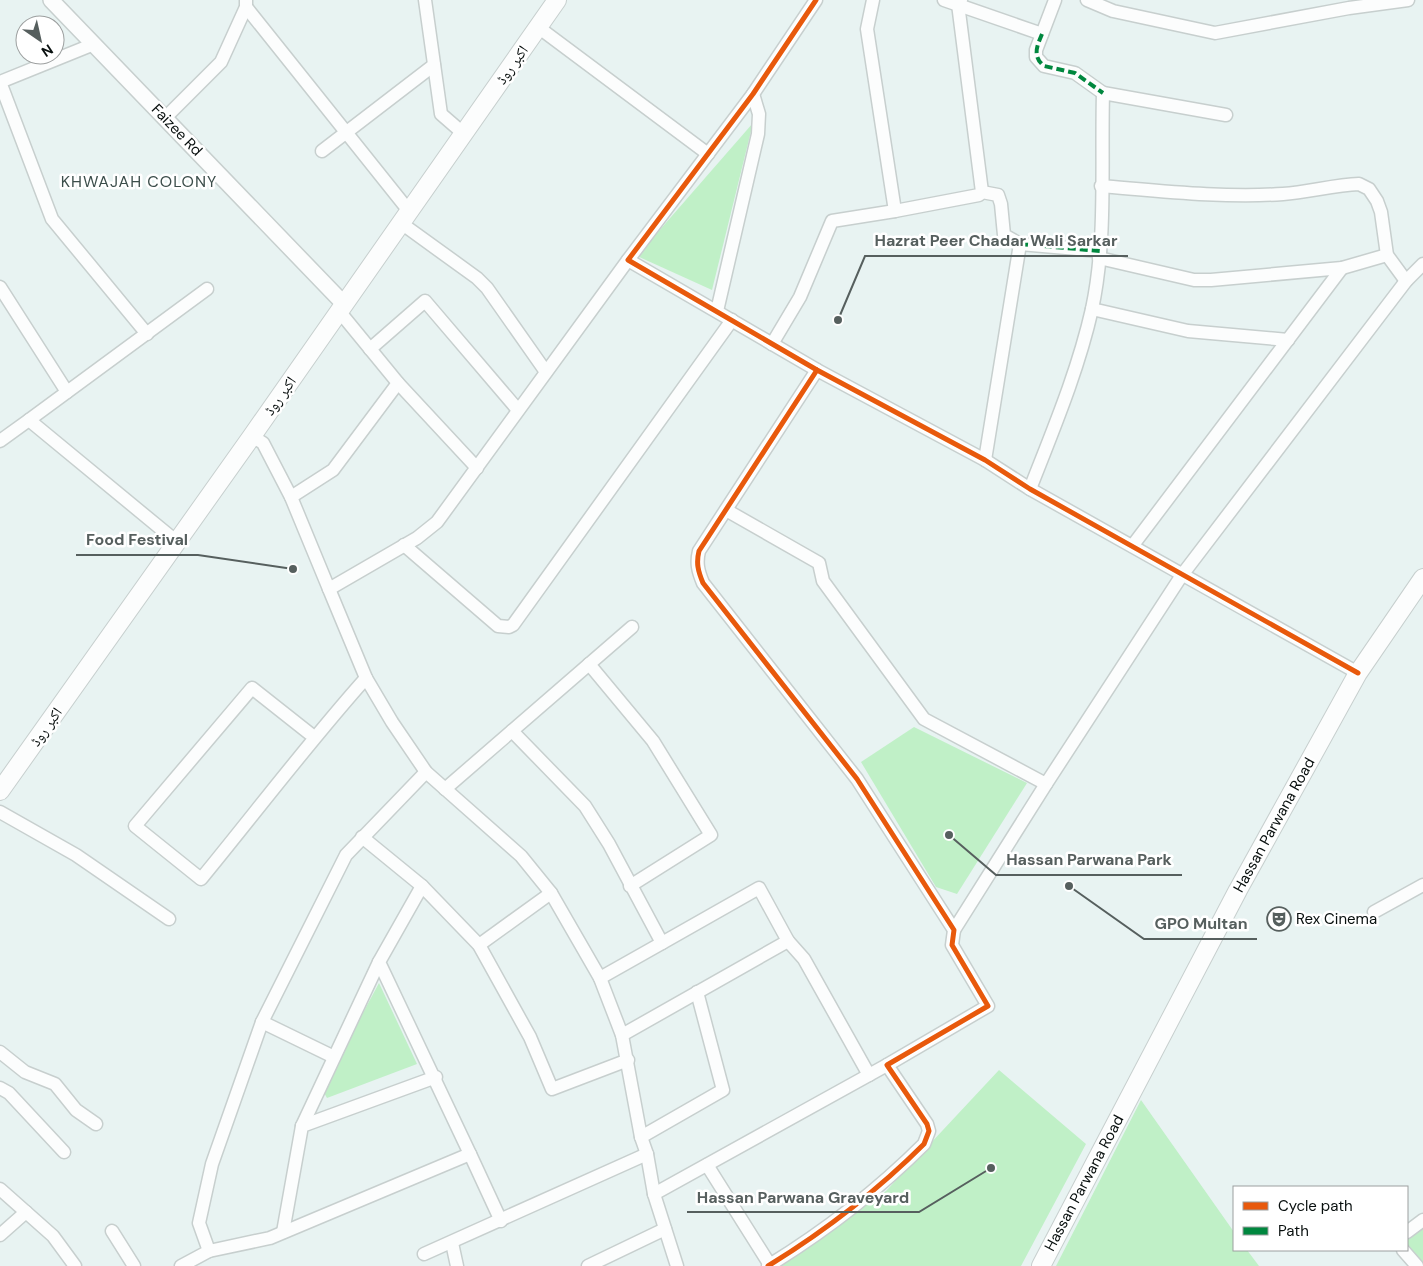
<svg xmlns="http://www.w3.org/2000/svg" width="1423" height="1266" viewBox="0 0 1423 1266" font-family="'DM Sans','Noto Naskh Arabic',sans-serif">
  <rect width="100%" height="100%" fill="#e8f3f2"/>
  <g fill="#c0f0c7">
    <polygon points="753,123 712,290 637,256"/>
    <polygon points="914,727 1027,783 957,894 936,887 861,762"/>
    <polygon points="379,983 417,1064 327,1098 322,1089"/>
    <polygon points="999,1070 1086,1144 1021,1266 776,1266 886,1191"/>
    <polygon points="1141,1100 1234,1232 1234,1250 1247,1250 1259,1266 1056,1266"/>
    <polygon points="1423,1220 1423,1266 1407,1250 1407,1232"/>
  </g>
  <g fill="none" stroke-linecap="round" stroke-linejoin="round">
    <g stroke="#c7cfce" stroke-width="15">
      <g id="minor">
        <polyline points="425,0 441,114 464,134"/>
        <polyline points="816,0 753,94 628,260 817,370 985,460 1030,489 1358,673"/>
        <polyline points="944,0 1042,34"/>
        <polyline points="1055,0 1036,50 1036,57 1044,66 1075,73 1103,93"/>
        <polyline points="1087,0 1113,11 1215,33 1349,8 1408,0"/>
        <polyline points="246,7 409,211"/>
        <polyline points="538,27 708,154"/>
        <polyline points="0,82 52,219 147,334"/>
        <polyline points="0,82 94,44"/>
        <polyline points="165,118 221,62 246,7 246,0"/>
        <polyline points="322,151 434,65"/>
        <path d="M1101,186C1162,191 1223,198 1283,194C1309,192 1334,185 1359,184L1369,189L1377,201L1381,212L1387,255L1406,281"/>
        <polyline points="982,192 998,195 1001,204 1004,235 1020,244 985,460"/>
        <polyline points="895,211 979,195 982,192 958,4 961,0"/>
        <polyline points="401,223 477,278 487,288 546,372"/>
        <polyline points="1020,244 1100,251"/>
        <polyline points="1099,258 1194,280 1211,280 1342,268 1387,255"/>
        <polyline points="0,287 67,392"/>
        <polyline points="1092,309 1188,331 1288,340"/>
        <polyline points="339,311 398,383 477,468"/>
        <polyline points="717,311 758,134 759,114 753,94"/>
        <polyline points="772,344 800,297 832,221 895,211 867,29 873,0"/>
        <polyline points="370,349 425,301 518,410"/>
        <polyline points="29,420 207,289"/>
        <polyline points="252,436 263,443 291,497 329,589 417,538 437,522 628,260"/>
        <polyline points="0,441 29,420 177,542"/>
        <path d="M1030,489C1053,430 1078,371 1092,309C1107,239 1101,164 1103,93L1226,115"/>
        <polyline points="291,497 333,470 398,383"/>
        <polyline points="726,510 819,563 823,581 924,719 1046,784"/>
        <polyline points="404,545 498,626 509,627 513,625 732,320"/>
        <polyline points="1133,545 1342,268"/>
        <polyline points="329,589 366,678 392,722 426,772 521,856 551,893 600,978 622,1035 641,1137 647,1154 654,1194 677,1266"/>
        <polyline points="589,664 653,741 711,835 630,886"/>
        <polyline points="512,731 585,806 609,844 662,943 600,978"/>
        <path d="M314,737L252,688L135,826L201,879C256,812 308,743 366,678"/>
        <polyline points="445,789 632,627"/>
        <polyline points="0,812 76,855 169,919"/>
        <polyline points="362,837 422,886"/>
        <polyline points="1374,912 1423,885"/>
        <polyline points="954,930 1046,784 1182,575 1406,281 1423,264"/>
        <polyline points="788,941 804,959 869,1075"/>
        <polyline points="479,945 551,893"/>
        <polyline points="262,1022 334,1057"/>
        <polyline points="622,1035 788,941 759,888 662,943"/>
        <polyline points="0,1052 25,1072 55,1084 76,1110 96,1124"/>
        <polyline points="0,1088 9,1093 64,1152"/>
        <polyline points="302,1126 379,962"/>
        <polyline points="641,1137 723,1090 697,992"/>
        <polyline points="470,1154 501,1221"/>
        <polyline points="707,1165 770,1265"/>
        <polyline points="0,1189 53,1236 75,1266"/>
        <polyline points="654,1194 887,1065"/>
        <polyline points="112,1231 134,1266"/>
        <polyline points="283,1232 302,1126 436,1077"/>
        <polyline points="1407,1232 1423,1220"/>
        <polyline points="0,1235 26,1212"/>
        <polyline points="452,1243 457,1266"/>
        <polyline points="1403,1250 1417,1266"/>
        <polyline points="209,1251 270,1238 470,1154 379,962 422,886 479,945 530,1037 552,1089 628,1060"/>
        <polyline points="424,1254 647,1154"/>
        <polyline points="181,1266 209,1251 199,1223 212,1164 262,1022 346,855 426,772"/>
        <polyline points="588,1266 665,1229"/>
        <path d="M768,1266C825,1231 877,1191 924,1144L929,1131L927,1124L887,1065L988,1006L952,945L954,930L857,779L703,583C698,571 696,563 699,551L817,370"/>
      </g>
    </g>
    <g stroke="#c7cfce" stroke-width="18">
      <polyline id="tertiary" points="51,0 344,304"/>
    </g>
    <g stroke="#c7cfce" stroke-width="20">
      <g id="secondary">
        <polyline points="0,791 252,436 557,0"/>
        <polyline points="1041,1266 1238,890 1358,673 1423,578"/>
      </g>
    </g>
    <use href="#minor" stroke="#fcfdfd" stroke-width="12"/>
    <use href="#tertiary" stroke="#fcfdfd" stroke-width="15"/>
    <use href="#secondary" stroke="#fcfdfd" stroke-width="18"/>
    <g stroke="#00873e" stroke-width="4" stroke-dasharray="8 4" stroke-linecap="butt">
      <path d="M1042,34C1037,46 1032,56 1044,66L1075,73L1103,93"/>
      <polyline points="1020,244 1100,251"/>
    </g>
    <g stroke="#fff" stroke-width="8">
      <g id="cycleway">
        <polyline points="816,0 753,94 628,260 817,370 985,460 1030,489 1358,673"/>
        <path d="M768,1266C825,1231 877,1191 924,1144L929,1131L927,1124L887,1065L988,1006L952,945L954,930L857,779L703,583C698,571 696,563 699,551L817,370"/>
      </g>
    </g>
    <use href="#cycleway" stroke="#e8590c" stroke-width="5"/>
  </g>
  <defs>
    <g id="theatre-ring" transform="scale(1.25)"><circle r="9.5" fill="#fff" stroke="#565f5e" stroke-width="1.5"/><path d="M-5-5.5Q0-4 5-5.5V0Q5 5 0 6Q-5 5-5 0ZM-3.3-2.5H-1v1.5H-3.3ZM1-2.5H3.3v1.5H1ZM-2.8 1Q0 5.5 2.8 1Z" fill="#565f5e"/></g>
  </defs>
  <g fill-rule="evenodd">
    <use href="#theatre-ring" x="1279" y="919"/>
  </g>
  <g text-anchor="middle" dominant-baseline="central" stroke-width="5" stroke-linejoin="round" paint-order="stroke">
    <g font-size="15" fill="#080f0e" stroke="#fff">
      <text transform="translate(512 65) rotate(-55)">اکبر روڈ</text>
      <text transform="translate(177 130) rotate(46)">Faizee Rd</text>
      <text transform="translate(280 396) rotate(-55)">اکبر روڈ</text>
      <text transform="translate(46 727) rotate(-55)">اکبر روڈ</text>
      <text transform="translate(1274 825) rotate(-61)">Hassan Parwana Road</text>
      <text transform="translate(1084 1183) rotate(-62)">Hassan Parwana Road</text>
    </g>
    <g font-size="15" fill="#080f0e" stroke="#fff" text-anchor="start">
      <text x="1296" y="919">Rex Cinema</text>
    </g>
    <g font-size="16" letter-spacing="1" fill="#3c4e4b" stroke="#fff">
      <text x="139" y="181">KHWAJAH COLONY</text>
    </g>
  </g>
  <path fill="none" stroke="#565f5e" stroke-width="2" d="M838 320L865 256H1128M293 569L198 555H76M949 835L996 875H1182M1069 886L1144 939H1257M991 1168L919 1212H687"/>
  <g fill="#565f5e" stroke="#fff" stroke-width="2">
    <circle cx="838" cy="320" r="5"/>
    <circle cx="293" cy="569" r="5"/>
    <circle cx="949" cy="835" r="5"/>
    <circle cx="1069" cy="886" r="5"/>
    <circle cx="991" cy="1168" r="5"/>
  </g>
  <g font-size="16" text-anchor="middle" font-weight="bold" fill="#565f5e" stroke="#fff" stroke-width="5" stroke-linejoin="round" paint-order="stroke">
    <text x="996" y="246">Hazrat Peer Chadar Wali Sarkar</text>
    <text x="137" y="545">Food Festival</text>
    <text x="1089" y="865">Hassan Parwana Park</text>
    <text x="1201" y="929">GPO Multan</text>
    <text x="803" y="1203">Hassan Parwana Graveyard</text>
  </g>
  <rect x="1233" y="1186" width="175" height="65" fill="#ffffff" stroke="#9c9f9f"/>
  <rect x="1243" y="1202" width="25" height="8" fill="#e8590c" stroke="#9c9f9f"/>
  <text x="1278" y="1211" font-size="15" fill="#080f0e">Cycle path</text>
  <rect x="1243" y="1227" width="25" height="8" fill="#00873e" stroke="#9c9f9f"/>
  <text x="1278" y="1236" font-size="15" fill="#080f0e">Path</text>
  <g transform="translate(40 40) rotate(146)"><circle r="24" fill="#ffffff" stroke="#9c9f9f"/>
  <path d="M0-4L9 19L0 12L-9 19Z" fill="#565f5e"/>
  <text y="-8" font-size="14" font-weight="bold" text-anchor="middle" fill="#080f0e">N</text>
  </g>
</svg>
